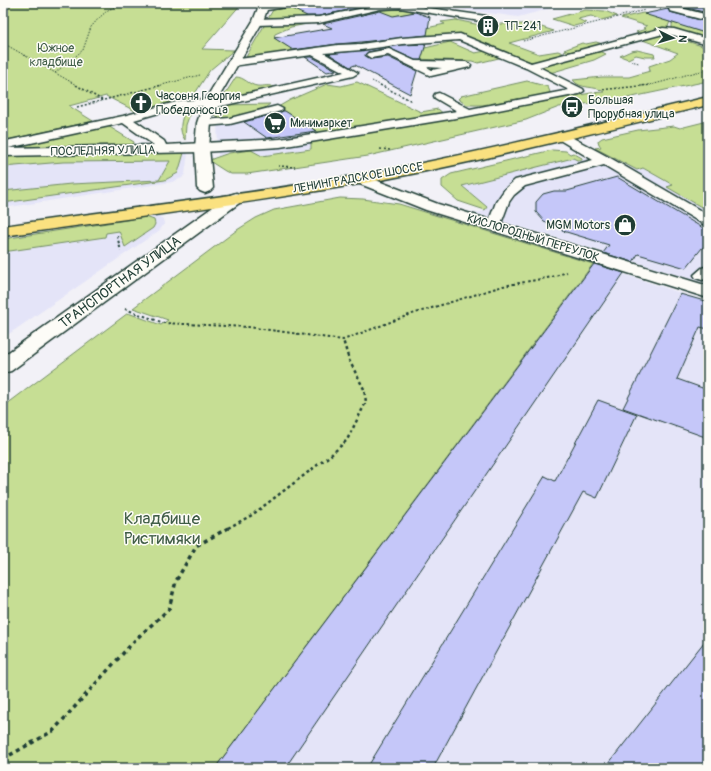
<svg xmlns="http://www.w3.org/2000/svg" width="711" height="771" viewBox="0 0 711 771" font-family="Pangolin,sans-serif">
  <rect width="100%" height="100%" fill="#f2f1f7"/>
  <filter id="ink" filterUnits="userSpaceOnUse"><feTurbulence type="fractalNoise" baseFrequency=".025" numOctaves="2"/><feDisplacementMap in="SourceGraphic" scale="8" xChannelSelector="R" yChannelSelector="G"/><feConvolveMatrix kernelMatrix="1 2 1 2 8 2 1 2 1" color-interpolation-filters="sRGB"/></filter>
  <g filter="url(#ink)">
    <g fill="#e4e4f8">
      <polygon points="423,3 571,3 518,17 445,7"/>
      <polygon points="278,107 321,134 311,140 311,148 261,156 229,153 218,156 217,117 226,118"/>
      <polygon points="188,153 185,174 182,178 172,182 3,208 3,155"/>
      <polygon points="605,155 612,156 637,170 643,168 673,185 667,187 708,211 708,284 475,213 481,212 487,207 462,186 573,158 577,160"/>
      <polygon points="152,214 159,216 163,219 164,224 160,230 3,338 3,235"/>
      <polygon points="593,264 708,302 708,768 215,768"/>
    </g>
    <g fill="#c6de94" stroke="#728e64">
      <polygon points="3,3 242,3 202,49 234,50 210,70 194,95 137,112 106,96 69,106 93,121 3,141"/>
      <polygon points="287,7 316,13 325,17 267,20 273,10"/>
      <polygon points="403,9 416,12 394,16 422,29 445,24 441,22 456,20 480,25 479,27 495,28 499,24 532,24 554,31 509,43 539,54 558,51 565,54 535,62 525,61 459,35 359,46 364,38 367,16 364,14 384,10"/>
      <polygon points="585,10 605,11 617,16 601,20 591,16 578,19 586,23 574,26 552,19"/>
      <polygon points="643,13 670,21 668,27 643,34 636,32 646,29 643,28 647,26 621,18"/>
      <polygon points="672,22 708,34 708,39 672,28"/>
      <polygon points="313,23 291,27 275,34 274,37 287,46 301,44 309,50 246,57 265,24"/>
      <path d="M662,33L708,48V81L618,100L559,107L526,120L368,156L247,174H231L225,171L211,162L212,159L229,153L251,150L262,156L311,149V140L470,115L591,93L604,92C596,85 580,90 573,80L602,77H629L650,71L649,66L670,59L678,53L640,39Z"/>
      <polygon points="403,42 409,46 425,48 450,42 475,53 486,51 503,57 478,63 472,61 413,59 386,47 385,45"/>
      <polygon points="596,42 603,44 571,53 564,50 582,43 586,44"/>
      <polygon points="598,50 606,54 594,60 550,73 544,70 540,67 542,65"/>
      <polygon points="637,50 654,54 655,57 645,57 636,55 628,59 620,56 631,51"/>
      <path d="M236,77C244,77 249,85 257,86C266,87 267,83 278,89L231,100L227,98L225,94Z"/>
      <polygon points="527,81 548,87 550,92 549,94 482,105 467,105 458,99 461,96"/>
      <polygon points="357,82 421,112 438,109 445,115 321,134 278,107 290,100 327,84 341,86"/>
      <path d="M270,104C257,116 234,119 217,117L214,114V110L218,106L224,105Z"/>
      <path d="M192,108L186,125L185,140C178,130 181,121 185,110Z"/>
      <polygon points="708,117 708,211 667,187 673,185 643,168 637,170 595,148 601,147 599,144 598,141 602,138 638,130 674,126 680,128 708,121 705,119"/>
      <polygon points="108,126 134,142 133,147 22,148 25,145 31,143"/>
      <polygon points="552,150 566,151 570,154 573,153 582,158 582,160 577,160 573,158 462,186 487,207 485,210 458,201 442,187 442,180 451,174"/>
      <polygon points="184,153 178,173 165,180 3,203 3,191 71,184 159,180 170,161 63,162 3,167 3,155"/>
      <polygon points="340,198 363,199 399,204 593,264 215,768 3,768 3,407 128,313 161,325 168,320 133,308 237,230 256,218 274,210"/>
      <polygon points="146,217 154,220 155,224 153,228 125,247 119,231 106,233 105,237 3,252 3,239"/>
    </g>
    <g fill="#c5c7f9" stroke="#1f3d34">
      <polygon points="298,3 362,3 368,6 319,16 307,16 290,8"/>
      <polygon points="691,3 708,3 708,13 679,6"/>
      <polygon points="668,9 670,12 708,22 708,34 644,14"/>
      <polygon points="380,11 393,16 415,12 430,17 427,35 361,42 338,44 293,50 274,38 332,28 323,24"/>
      <polygon points="426,44 421,60 415,60 389,48 368,52 365,55 371,59 388,57 417,71 410,94 355,65 350,67 329,54 402,45"/>
      <polygon points="305,57 312,57 336,70 327,72"/>
      <polygon points="283,111 285,111 316,131 267,138 244,122"/>
      <polygon points="617,177 708,231 708,247 702,248 686,268 638,254 633,262 603,253 609,245 563,231 562,229 544,221 536,212 536,202 543,194 554,191 567,191"/>
      <polygon points="594,264 624,273 285,768 215,768"/>
      <polygon points="680,294 708,302 708,329 700,327 677,379 708,390 708,438 623,408"/>
      <polygon points="598,400 637,414 597,498 583,492 433,768 367,768 545,476 555,481"/>
      <polygon points="708,637 708,768 605,768"/>
    </g>
    <g fill="none" stroke-linecap="round" stroke-linejoin="round">
      <g stroke="#1f3d34" stroke-width="3">
        <g id="lane">
          <polygon points="400,4 486,16 490,19 486,22 400,8 380,9 319,23 257,25 253,22 257,19 319,17 380,5"/>
          <polygon points="673,6 708,15 708,21 670,11 669,9 670,7"/>
          <path d="M663,28L674,29L708,39V45L673,35L663,34L539,67L583,89L584,91L579,94L468,116L280,147L202,152L3,156V148H4H3V142L6,141L123,116L180,101L210,99L215,101L344,72L312,55L232,66L229,65L227,63L229,61L232,60L338,45L361,44L402,38L460,34L531,63ZM459,40L526,68L569,90L470,109L439,93L435,94L434,96L435,98L457,111L280,139L166,145L164,141L134,120L180,107L203,106L204,108L208,109L353,76L358,73L324,53L361,50L402,44ZM123,123L154,145L8,148Z"/>
          <path d="M389,49L415,61L466,62L471,65L470,67L431,76L388,55L371,58L366,55L368,53ZM427,67L442,68L432,70Z"/>
          <polygon points="277,106 283,109 281,111 230,124 204,126 200,125 198,123 200,121 204,120 230,118"/>
          <polygon points="562,132 612,159 708,215 708,225 703,224 604,165 525,186 514,195 509,202 499,229 494,230 489,229 487,226 496,202 505,189 515,180 593,160 558,139 556,136 558,133"/>
          <polygon points="708,266 708,278 702,280 696,278 694,275 702,268"/>
        </g>
      </g>
      <g stroke="#1f3d34" stroke-width="3">
        <g id="street">
          <polygon points="260,3 297,3 292,6 267,10 263,21 216,102 211,123 209,148 213,188 210,191 205,193 200,191 197,188 195,148 197,123 204,102 253,21"/>
          <polygon points="360,174 438,204 708,286 708,298 426,210 355,182 352,179 355,176"/>
          <polygon points="236,193 242,195 244,198 242,201 11,371 3,373 3,356 230,195"/>
        </g>
      </g>
      <g stroke="#1f3d34" stroke-width="3">
        <path id="primary" d="M708,97V105C596,132 484,161 370,182C249,204 125,218 3,236V226C125,208 249,195 370,173C484,152 596,124 708,97Z"/>
      </g>
      <g stroke="#1f3d34" stroke-width="1" stroke-dasharray="1.5 1.5" stroke-linecap="butt">
        <polyline points="603,3 605,5"/>
        <polyline points="523,41 645,10"/>
        <polyline points="3,43 78,86"/>
        <polyline points="631,61 639,63"/>
        <polyline points="55,73 83,50 91,27 99,18 108,10 122,3"/>
        <polyline points="372,81 382,86"/>
        <polyline points="158,86 200,75"/>
        <path d="M641,86C664,84 685,73 708,70"/>
      </g>
      <g stroke="#1f3d34" stroke-width="1.5" stroke-dasharray="2 2" stroke-linecap="butt">
        <polyline points="76,85 102,100"/>
        <polyline points="380,85 412,101"/>
        <polyline points="599,90 651,85"/>
        <polyline points="77,107 162,85"/>
        <polyline points="380,149 391,150"/>
        <polyline points="278,166 295,167"/>
      </g>
      <g stroke="#1f3d34" stroke-width="2" stroke-dasharray="2.5 2.5" stroke-linecap="butt">
        <polyline points="117,236 121,251"/>
        <polyline points="125,309 164,323 248,327 343,340 409,315 503,286 552,277 567,272"/>
      </g>
      <polyline stroke="#1f3d34" stroke-width="2.5" stroke-dasharray="3 3" stroke-linecap="butt" points="228,528 252,515 332,454 347,440 366,402 364,389 349,360 343,340"/>
      <polyline stroke="#1f3d34" stroke-width="3.5" stroke-dasharray="4 4" stroke-linecap="butt" points="3,759 53,731 136,639 169,609 176,581 196,546 230,527"/>
      <use href="#lane" fill="#fdfcf7" fill-rule="evenodd"/>
      <use href="#street" fill="#fdfcf7" fill-rule="evenodd"/>
      <use href="#primary" fill="#fae180" fill-rule="evenodd"/>
    </g>
  </g>
  <defs>
    <g id="building-disc" transform="scale(1.15)"><circle r="9.5" fill="#1f3d34" stroke="#fdfcf7"/><path d="M-4-6H4V6H1V3H-1V6H-4ZM-2.5-4.3h1.7v1.8h-1.7ZM.8-4.3h1.7v1.8H.8ZM-2.5-1h1.7V.8h-1.7ZM.8-1h1.7V.8H.8Z" fill="#fff"/></g>
    <g id="church-disc" transform="scale(1.15)"><circle r="9.5" fill="#1f3d34" stroke="#fdfcf7"/><path d="M-1.2-6h2.4v3.5h3.3v2.4h-3.3V6h-2.4V-.1h-3.3v-2.4h3.3Z" fill="#fff"/></g>
    <g id="bus-disc" transform="scale(1.15)"><circle r="9.5" fill="#1f3d34" stroke="#fdfcf7"/><path d="M-5-6H5V4H4V6H2V4H-2V6H-4V4H-5ZM-3.5-4V0h7V-4ZM-3.5 1.2v1.5H-2V1.2ZM2 1.2v1.5H3.5V1.2Z" fill="#fff"/></g>
    <g id="supermarket-disc" transform="scale(1.15)"><circle r="9.5" fill="#1f3d34" stroke="#fdfcf7"/><path d="M-6-5.5h2.5l.6 2H6L4.5 2H-2.5L-4.4-4H-6ZM-1.5 3.2a1.3 1.3 0 1 0 .1 0ZM3 3.2a1.3 1.3 0 1 0 .1 0Z" fill="#fff"/></g>
    <g id="shop-disc" transform="scale(1.15)"><circle r="9.5" fill="#1f3d34" stroke="#fdfcf7"/><path d="M-5-2.5h2.3a2.7 3.5 0 0 1 5.4 0H5L5.5 6h-11ZM-1.5-2.5h3a1.5 2.3 0 0 0-3 0Z" fill="#fff"/></g>
  </defs>
  <g fill-rule="evenodd">
    <use href="#building-disc" x="488" y="26"/>
    <use href="#church-disc" x="141" y="103"/>
    <use href="#bus-disc" x="572" y="107"/>
    <use href="#supermarket-disc" x="275" y="123"/>
    <use href="#shop-disc" x="625" y="225"/>
  </g>
  <g text-anchor="middle" dominant-baseline="central" stroke-width="3" stroke-linejoin="round" paint-order="stroke">
    <g font-size="12" fill="#1f3d34" stroke="#fdfcf7" text-anchor="start">
      <text x="504" y="26">ТП-241</text>
      <text x="156" y="96">Часовня Георгия<tspan x="156" dy="14">Победоносца</tspan></text>
      <text x="588" y="100">Большая<tspan x="588" dy="14">Прорубная улица</tspan></text>
      <text x="290" y="123">Минимаркет</text>
      <text x="610" y="225" text-anchor="end">MGM Motors</text>
    </g>
    <g font-size="12" fill="#405d47" stroke="#fdfcf7">
      <text x="56" y="48">Южное<tspan x="56" dy="14">кладбище</tspan></text>
    </g>
    <g font-size="12" fill="#1f3d34" stroke="#fdfcf7">
      <text transform="translate(103 151) rotate(-1)">ПОСЛЕДНЯЯ УЛИЦА</text>
      <text transform="translate(358 178) rotate(-10)">ЛЕНИНГРАДСКОЕ ШОССЕ</text>
      <text transform="translate(533 238) rotate(17)">КИСЛОРОДНЫЙ ПЕРЕУЛОК</text>
    </g>
    <g font-size="14" fill="#1f3d34" stroke="#fdfcf7">
      <text transform="translate(120 282) rotate(-36)">ТРАНСПОРТНАЯ УЛИЦА</text>
    </g>
    <g font-size="17" fill="#405d47" stroke="#fdfcf7">
      <text x="162" y="518">Кладбище<tspan x="162" dy="20">Ристимяки</tspan></text>
    </g>
  </g>
  <rect width="711" height="771" fill="none" stroke="#fdfcf7" stroke-width="16"/>
  <rect x="8" y="8" width="695" height="755" fill="none" stroke="#1f3d34" stroke-width="1.5" filter="url(#ink)"/>
  <g transform="translate(673 38) rotate(95)" stroke="#fdfcf7" stroke-width="3" paint-order="stroke">
  <path d="M0-3L7 15L0 10L-7 15Z" fill="#1f3d34"/>
  <text y="-6" font-size="11" font-weight="bold" text-anchor="middle" fill="#1f3d34">N</text>
  </g>
</svg>
